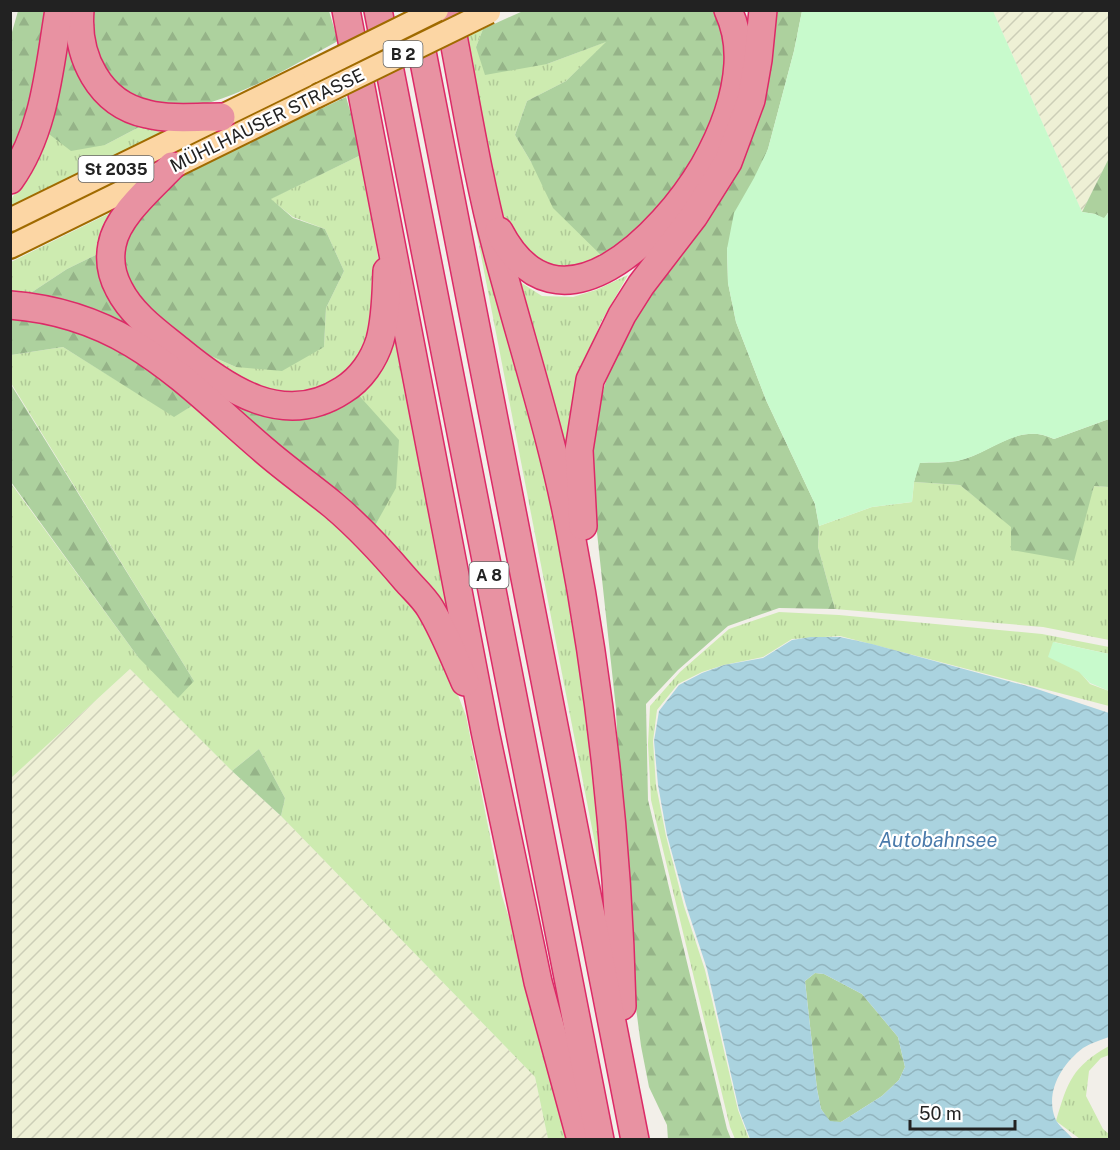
<svg xmlns="http://www.w3.org/2000/svg" width="1120" height="1150" viewBox="0 0 1120 1150" font-family="'Public Sans',sans-serif">
  <defs>
    <pattern id="farmland-furrows" width="10" height="10" patternUnits="userSpaceOnUse" patternTransform="scale(1.5)"><rect width="10" height="10" fill="#eef0d5"/><path d="M-1 1l2-2M0 10L10 0M9 11l2-2" fill="none" stroke="#ccceb7"/></pattern>
    <pattern id="grass-tufts" width="24" height="20" patternUnits="userSpaceOnUse" patternTransform="scale(1.5)"><rect width="24" height="20" fill="#cdebb0"/><path d="M3 7l-1-3M5 7V3M7 7l1-3M15 17l-1-3M17 17v-4M19 17l1-3" fill="none" stroke="#b0c997"/></pattern>
    <pattern id="forest-firs" width="22" height="20" patternUnits="userSpaceOnUse" patternTransform="scale(1.5)"><rect width="22" height="20" fill="#add19e"/><path d="M5 1l3.5 6h-7zM16 11l3.5 6h-7z" fill="#95b388"/></pattern>
    <pattern id="water-waves" width="16" height="10" patternUnits="userSpaceOnUse" patternTransform="scale(1.5)"><rect width="16" height="10" fill="#aad3df"/><path d="M0 5q4-4 8 0t8 0" fill="none" stroke="#92b5bf"/></pattern>
  </defs>
  <rect width="100%" height="100%" fill="#f2efe9"/>
  <g fill="url(#farmland-furrows)">
    <polygon points="993,11 1109,11 1109,158 1082,212"/>
    <polygon points="130,669 232,771 281,816 535,1077 548,1139 11,1140 11,778"/>
  </g>
  <g fill="url(#grass-tufts)">
    <polygon points="483,29 476,47 547,64 608,41 566,81 527,101 515,135 531,162 608,262 581,271 543,265 512,238 499,202 467,37"/>
    <polygon points="448,46 546,443 577,617 609,916 441,49"/>
    <polygon points="143,125 187,127 11,216 11,200 21,183 45,131 105,145"/>
    <polygon points="363,154 379,264 376,325 352,376 319,396 263,395 190,347 236,367 324,347 326,308 344,271 325,229 293,217 270,199"/>
    <polygon points="124,206 106,250 67,269 20,300 11,300 11,262"/>
    <polygon points="628,275 601,322 585,361 572,488 517,280 542,296 573,297 596,290"/>
    <polygon points="395,303 467,658 373,529 355,391"/>
    <polygon points="63,347 174,416 195,404 332,519 412,604 445,661 466,716 502,896 532,990 572,1139 548,1139 535,1077 281,816 285,798 259,749 232,771 130,669 11,778 10,482 138,657 194,681 11,383 11,355"/>
    <polygon points="914,482 960,485 1012,527 1086,511 1094,486 1109,487 1109,640 1043,627 835,609 818,547 819,526 872,507 912,502"/>
    <polygon points="779,612 839,615 1042,634 1109,647 1109,654 1054,642 1090,684 1109,691 1109,706 840,636 792,639 763,657 724,665 702,672 678,684 657,710 653,741 656,785 666,836 684,906 705,970 738,1110 749,1139 735,1139 730,1127 651,800 648,744 650,706 680,672 729,629"/>
    <path d="M1109,1046V1055L1101,1058L1089,1071L1086,1096L1103,1129L1109,1134V1139H1080L1056,1121C1068,1081 1072,1067 1109,1046Z"/>
  </g>
  <g fill="url(#forest-firs)">
    <polygon points="18,11 52,11 31,120 11,175 10,39"/>
    <path d="M86,11H329L338,41C289,67 214,115 157,109C136,106 109,85 98,68C92,59 88,24 86,11Z"/>
    <polygon points="523,11 717,11 723,25 726,54 722,109 688,174 608,262 553,208 531,162 515,135 527,101 566,81 606,42 547,64 485,75 476,47 483,29"/>
    <path d="M773,11H802L794,51L768,149L727,249L728,283L736,322L766,400L815,504L819,526L818,547L835,609L779,608L728,626L678,670L646,704L648,800L727,1129L731,1139L668,1140L667,1125L649,1087L641,1046L625,924L616,709L591,477C593,441 597,406 609,372Z"/>
    <polygon points="68,25 143,125 105,145 71,151 45,131"/>
    <polygon points="346,97 363,154 271,199 293,218 325,229 344,271 326,308 324,347 282,371 236,367 190,347 162,325 119,271 125,225 158,189 194,165 281,120 318,110"/>
    <polygon points="1109,158 1109,211 1104,219 1095,214 1082,212"/>
    <polygon points="106,250 148,340 20,300 67,269"/>
    <polygon points="20,318 56,323 114,343 195,404 174,417 63,347 11,355 11,319"/>
    <polygon points="193,378 236,401 355,391 399,440 396,488 373,529"/>
    <polygon points="10,383 194,681 178,698 138,657 11,482"/>
    <path d="M1109,419V487L1094,486L1074,561L1011,550V527L960,485L914,482L919,463C932,462 945,463 957,461C991,454 1018,421 1054,439Z"/>
    <polygon points="259,749 285,798 281,816 232,771"/>
    <polygon points="815,973 824,974 862,994 898,1037 905,1067 899,1080 882,1096 841,1122 830,1122 821,1109 817,1089 805,981"/>
  </g>
  <g fill="#c8facc">
    <path d="M802,11H993L1082,212L1095,214L1104,218L1110,211L1109,419L1054,439C1019,421 991,454 957,461C945,463 932,462 920,463L914,482L912,502L872,507L819,526L815,504L766,400L736,322L728,283L727,249L734,213L754,178L768,149L794,51Z"/>
    <polygon points="1053,642 1109,654 1109,691 1090,683 1079,672 1048,657"/>
  </g>
  <path fill="url(#water-waves)" fill-rule="evenodd" d="M811,637H840L872,644L1034,688L1109,713V1037C1101,1040 1091,1043 1083,1048C1062,1064 1045,1091 1055,1118C1058,1126 1068,1133 1073,1139H750L739,1110L707,969L686,905L667,835L658,785L654,741L659,711L679,685L702,673L724,665L763,658L792,640ZM815,973L824,974L862,994L898,1037L905,1067L899,1080L882,1096L841,1122L830,1121L821,1109L817,1089L805,981Z"/>
  <g fill="none" stroke-linecap="round" stroke-linejoin="round">
    <g stroke="#a06b00" stroke-width="26">
      <g id="primary">
        <polyline points="10,220 314,71"/>
        <polyline points="10,247 317,96"/>
      </g>
    </g>
    <g stroke="#dc2a67" stroke-width="30">
      <g id="motorway">
        <path d="M80,10C76,56 99,104 147,114C170,120 198,117 221,117"/>
        <polyline points="346,10 485,731 538,982 581,1140"/>
        <polyline points="378,10 600,1140"/>
        <path d="M448,10C464,90 476,171 497,250C522,345 553,438 571,535C601,690 618,848 622,1006"/>
        <polyline points="416,21 635,1140"/>
        <path d="M172,166C152,187 117,216 112,245C109,260 112,276 119,289C132,315 158,333 179,350C226,389 284,429 343,390C361,379 374,360 380,340C386,318 386,294 387,271"/>
        <path d="M10,180C45,131 49,69 59,10"/>
        <path d="M499,231C558,345 664,234 704,166C721,136 736,99 738,64C739,45 736,27 728,10"/>
        <path d="M10,305C127,314 182,380 265,451C287,470 311,487 333,505C359,527 384,554 406,580C414,589 424,598 430,608C444,631 454,657 465,682"/>
        <polyline points="583,526 579,450 590,380 622,315 641,285 694,216 728,162 751,100 758,60 763,10"/>
      </g>
    </g>
    <use href="#primary" stroke="#fcd6a4" stroke-width="22"/>
    <use href="#motorway" stroke="#e892a2" stroke-width="27"/>
    <g stroke="#a06b00" stroke-width="26" stroke-linecap="butt">
      <g id="primary-bridge">
        <polyline points="314,71 437,10"/>
        <polyline points="317,96 489,12"/>
      </g>
    </g>
    <use href="#primary-bridge" stroke="#fcd6a4" stroke-width="22"/>
  </g>
  <g text-anchor="middle" dominant-baseline="central" stroke-width="4.5" stroke-linejoin="round" paint-order="stroke">
    <g fill="#fff" stroke="#646464" stroke-width="1.5">
      <rect x="383.5" y="41" width="39" height="26" rx="4.5"/>
      <rect x="78.5" y="156" width="75" height="26" rx="4.5"/>
      <rect x="469.5" y="562" width="39" height="26" rx="4.5"/>
    </g>
    <g font-size="16" font-weight="bold" fill="#222">
      <text x="403" y="54">B 2</text>
      <text x="116" y="169">St 2035</text>
      <text x="489" y="575">A 8</text>
    </g>
    <g font-size="18" fill="#222" stroke="#fff">
      <text transform="translate(267 120) rotate(-26)">MÜHLHAUSER STRASSE</text>
    </g>
    <g font-size="20" font-style="italic" fill="#4a7aab" stroke="#fff">
      <text x="938" y="840">Autobahnsee</text>
    </g>
  </g>
  <rect width="1120" height="1150" fill="none" stroke="#222222" stroke-width="24"/>
  <path d="M910 1120v9h105v-9" fill="none" stroke="#222222" stroke-width="3"/>
  <text x="919" y="1120" font-size="18" fill="#222222" stroke="#ffffff" stroke-width="4.5" paint-order="stroke">50 m</text>
</svg>
